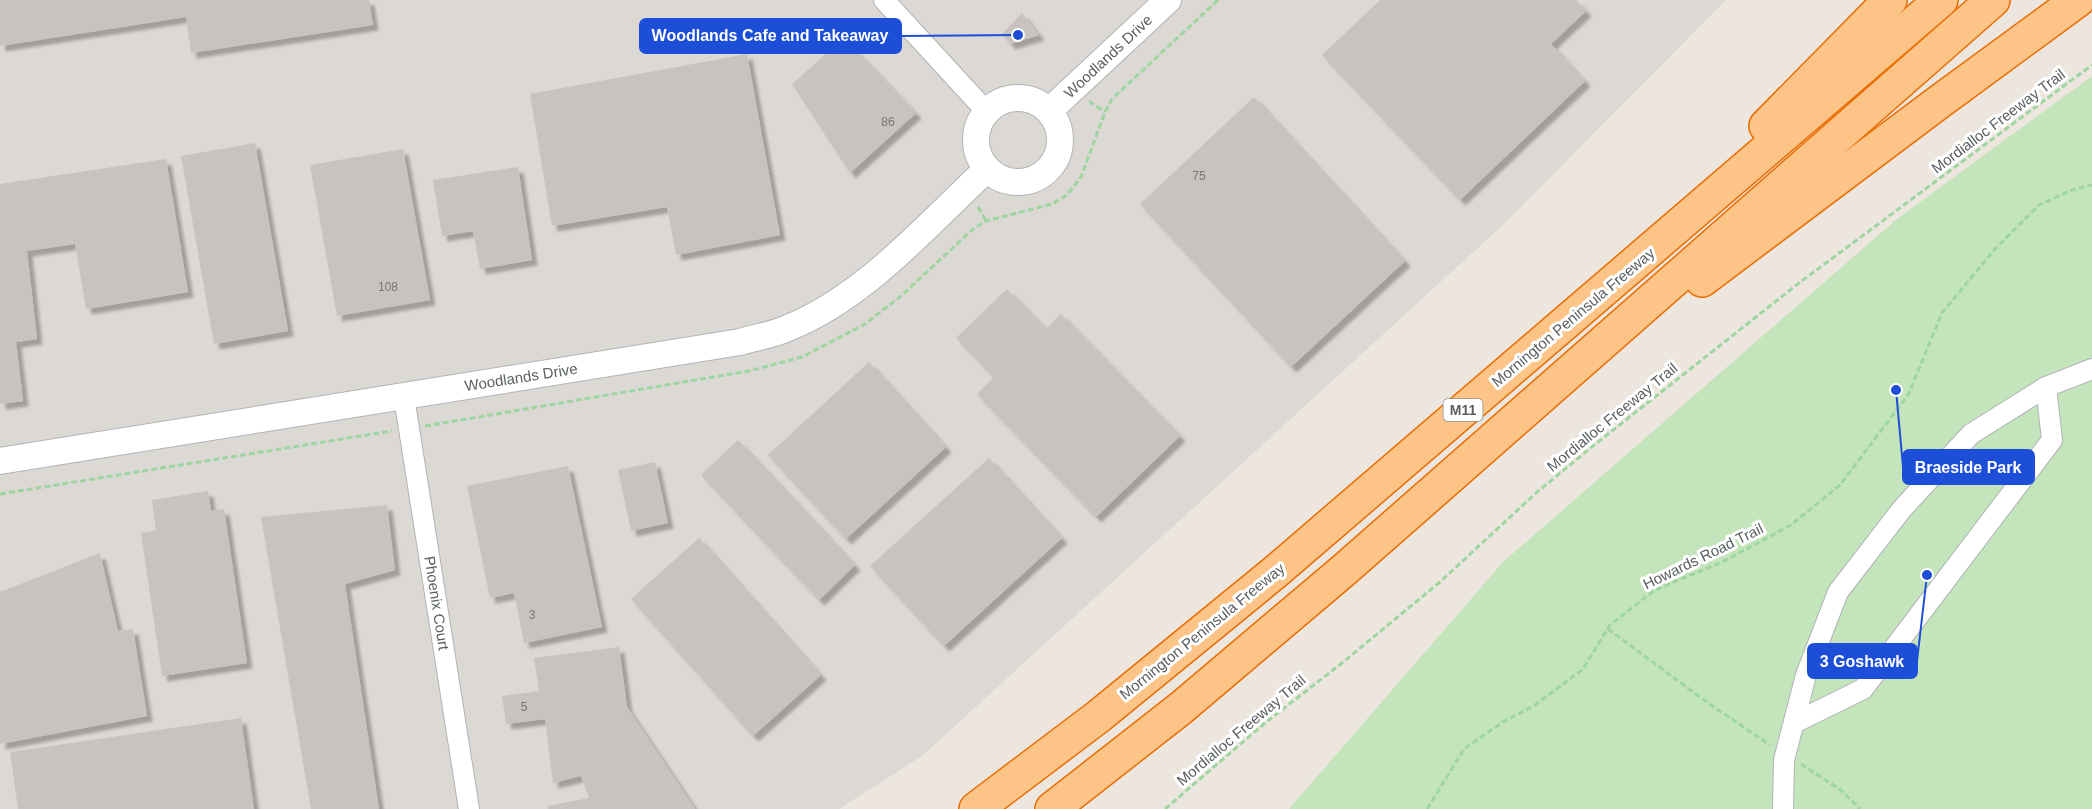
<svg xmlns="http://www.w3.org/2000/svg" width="2092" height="809" viewBox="0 0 2092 809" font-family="Arial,sans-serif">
  <defs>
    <filter id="shadow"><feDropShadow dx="5.5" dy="5.5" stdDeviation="1.5" flood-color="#0004"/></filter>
  </defs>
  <rect width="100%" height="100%" fill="#ece6df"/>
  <polygon fill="#dcd8d4" points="0,0 1726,0 1505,223 922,756 839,809 0,809"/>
  <polygon fill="#c4e4bb" points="2092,76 2092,809 1289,809 1503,562 1897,219"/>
  <g fill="#c8c3bf" filter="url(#shadow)">
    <polygon points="0,0 369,0 373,25 191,53 186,17 0,46"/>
    <polygon points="1380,0 1576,0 1586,11 1551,44 1585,81 1460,200 1322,55"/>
    <polygon points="1022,13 1039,35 1010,44 1002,34"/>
    <polygon points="844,38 916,113 850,173 792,84"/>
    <polygon points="747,54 780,235 676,255 667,207 552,226 530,94"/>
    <polygon points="1254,97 1405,261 1291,367 1140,204"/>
    <polygon points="255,143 288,331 214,344 181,156"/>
    <polygon points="403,149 430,300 337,316 310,165"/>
    <polygon points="166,159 188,292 86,309 75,244 27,251 37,339 16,342 23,401 0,404 0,184"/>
    <polygon points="518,167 532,260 480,269 473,231 442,236 433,180"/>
    <polygon points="1007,289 1046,329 1061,314 1180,436 1096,517 977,394 994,377 956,338"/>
    <polygon points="869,362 946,447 846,539 768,455"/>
    <polygon points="738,440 855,565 819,600 701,475"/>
    <polygon points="989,458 1062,538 944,646 870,566"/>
    <polygon points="655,462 668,523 631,531 618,470"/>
    <polygon points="568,466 602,627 524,643 514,593 490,598 467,486"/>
    <polygon points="208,491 211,511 224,509 247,663 162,676 141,533 156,531 152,500"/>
    <polygon points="387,505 395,570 345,584 379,809 311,809 261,517"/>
    <polygon points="699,538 821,675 753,736 631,599"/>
    <polygon points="100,553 118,631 133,629 147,716 0,744 0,592"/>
    <polygon points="619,647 627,707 695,809 548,809 548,806 589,798 581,776 553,783 545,719 506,724 502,696 539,691 534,658"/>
    <polygon points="241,718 254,809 18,809 10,752"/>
  </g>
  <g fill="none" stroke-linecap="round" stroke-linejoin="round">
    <g stroke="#b0b4b7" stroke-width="22">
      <g id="minor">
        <polyline points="884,0 986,111"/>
        <polyline points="404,397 469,809"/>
        <polyline points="1794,723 1863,689 2052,440 2046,387"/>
        <polyline points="1783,809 1784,760 1806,675 1838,592 1902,509 1971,434 2046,387 2092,369"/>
      </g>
    </g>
    <g stroke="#b0b4b7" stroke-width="28">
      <g id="tertiary">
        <circle cx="1018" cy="140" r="42"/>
        <polyline points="1049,111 1168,0"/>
        <path d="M0,461L740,342C756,337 773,335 788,328C865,297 927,225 987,169"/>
      </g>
    </g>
    <g stroke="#e96d02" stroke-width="36">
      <g id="motorway">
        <polyline points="1766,126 1890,0"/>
        <polyline points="1702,280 1939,102 2078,0"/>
        <polyline points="976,809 1099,716 1274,573 1941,0"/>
        <polyline points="1052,809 1181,708 1344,570 1993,0"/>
      </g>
    </g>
    <g stroke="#9ed5a0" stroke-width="3" stroke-dasharray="6 3" stroke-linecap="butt">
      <polyline points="1089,101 1105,112"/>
      <polyline points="978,207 986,221"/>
      <polyline points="425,426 749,371 802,357 865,324 901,296 972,230 986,221 1052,204 1067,195 1081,177 1105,112 1112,99 1218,0"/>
      <polyline points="0,494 392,431"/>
      <polyline points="1608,629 1708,703 1770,745"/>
      <polyline points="1801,764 1841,790 1860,809"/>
      <polyline points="1165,809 1265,723 1342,663 1440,582 1536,493 1593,446 1799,283 2092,65"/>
      <polyline points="1427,809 1464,749 1503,722 1535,705 1583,669 1610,625 1655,590 1724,561 1791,525 1840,485 1908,395 1942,313 1994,250 2039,205 2072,190 2092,185"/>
    </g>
    <use href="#minor" stroke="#fff" stroke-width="20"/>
    <use href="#tertiary" stroke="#fff" stroke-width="26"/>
    <use href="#motorway" stroke="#fcc486" stroke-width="33"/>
  </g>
  <g text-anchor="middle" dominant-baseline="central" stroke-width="6" stroke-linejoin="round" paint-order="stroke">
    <g font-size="12" fill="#747778">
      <text x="888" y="122">86</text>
      <text x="1199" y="176">75</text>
      <text x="388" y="287">108</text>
      <text x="532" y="615">3</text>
      <text x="524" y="707">5</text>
    </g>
    <rect fill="#fff" stroke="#8a8e90" stroke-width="1.5" x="1443.5" y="399" width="39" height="22" rx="4.5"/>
    <g font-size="14" font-weight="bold" fill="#585e61">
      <text x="1463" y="410">M11</text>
    </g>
    <g font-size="15" fill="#585e61" stroke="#fff">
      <text transform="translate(1108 56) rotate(-43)">Woodlands Drive</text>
      <text transform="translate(1998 121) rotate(-37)">Mordialloc Freeway Trail</text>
      <text transform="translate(1573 317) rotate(-40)">Mornington Peninsula Freeway</text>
      <text transform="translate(521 377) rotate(-9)">Woodlands Drive</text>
      <text transform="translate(1612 417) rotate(-39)">Mordialloc Freeway Trail</text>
      <text transform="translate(1703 556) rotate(-26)">Howards Road Trail</text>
      <text transform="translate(437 603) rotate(81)">Phoenix Court</text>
      <text transform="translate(1202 631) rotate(-39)">Mornington Peninsula Freeway</text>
      <text transform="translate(1241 730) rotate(-40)">Mordialloc Freeway Trail</text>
    </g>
  </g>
  <path fill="none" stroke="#1d4ed8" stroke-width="2" d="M1018 35L901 36M1896 390L1903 467M1927 575L1917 661"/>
  <g fill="#1d4ed8" stroke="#fff" stroke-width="2">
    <circle cx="1018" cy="35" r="6"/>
    <circle cx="1896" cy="390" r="6"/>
    <circle cx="1927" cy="575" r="6"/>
  </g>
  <g fill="#1d4ed8" stroke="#1d4ed8" stroke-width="2">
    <rect x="640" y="19" width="261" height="34" rx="6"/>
    <rect x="1903" y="450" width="131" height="34" rx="6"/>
    <rect x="1808" y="644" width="109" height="34" rx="6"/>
  </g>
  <g font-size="16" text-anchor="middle" font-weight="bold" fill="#fff">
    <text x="770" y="41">Woodlands Cafe and Takeaway</text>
    <text x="1968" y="473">Braeside Park</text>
    <text x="1862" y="667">3 Goshawk</text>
  </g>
</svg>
